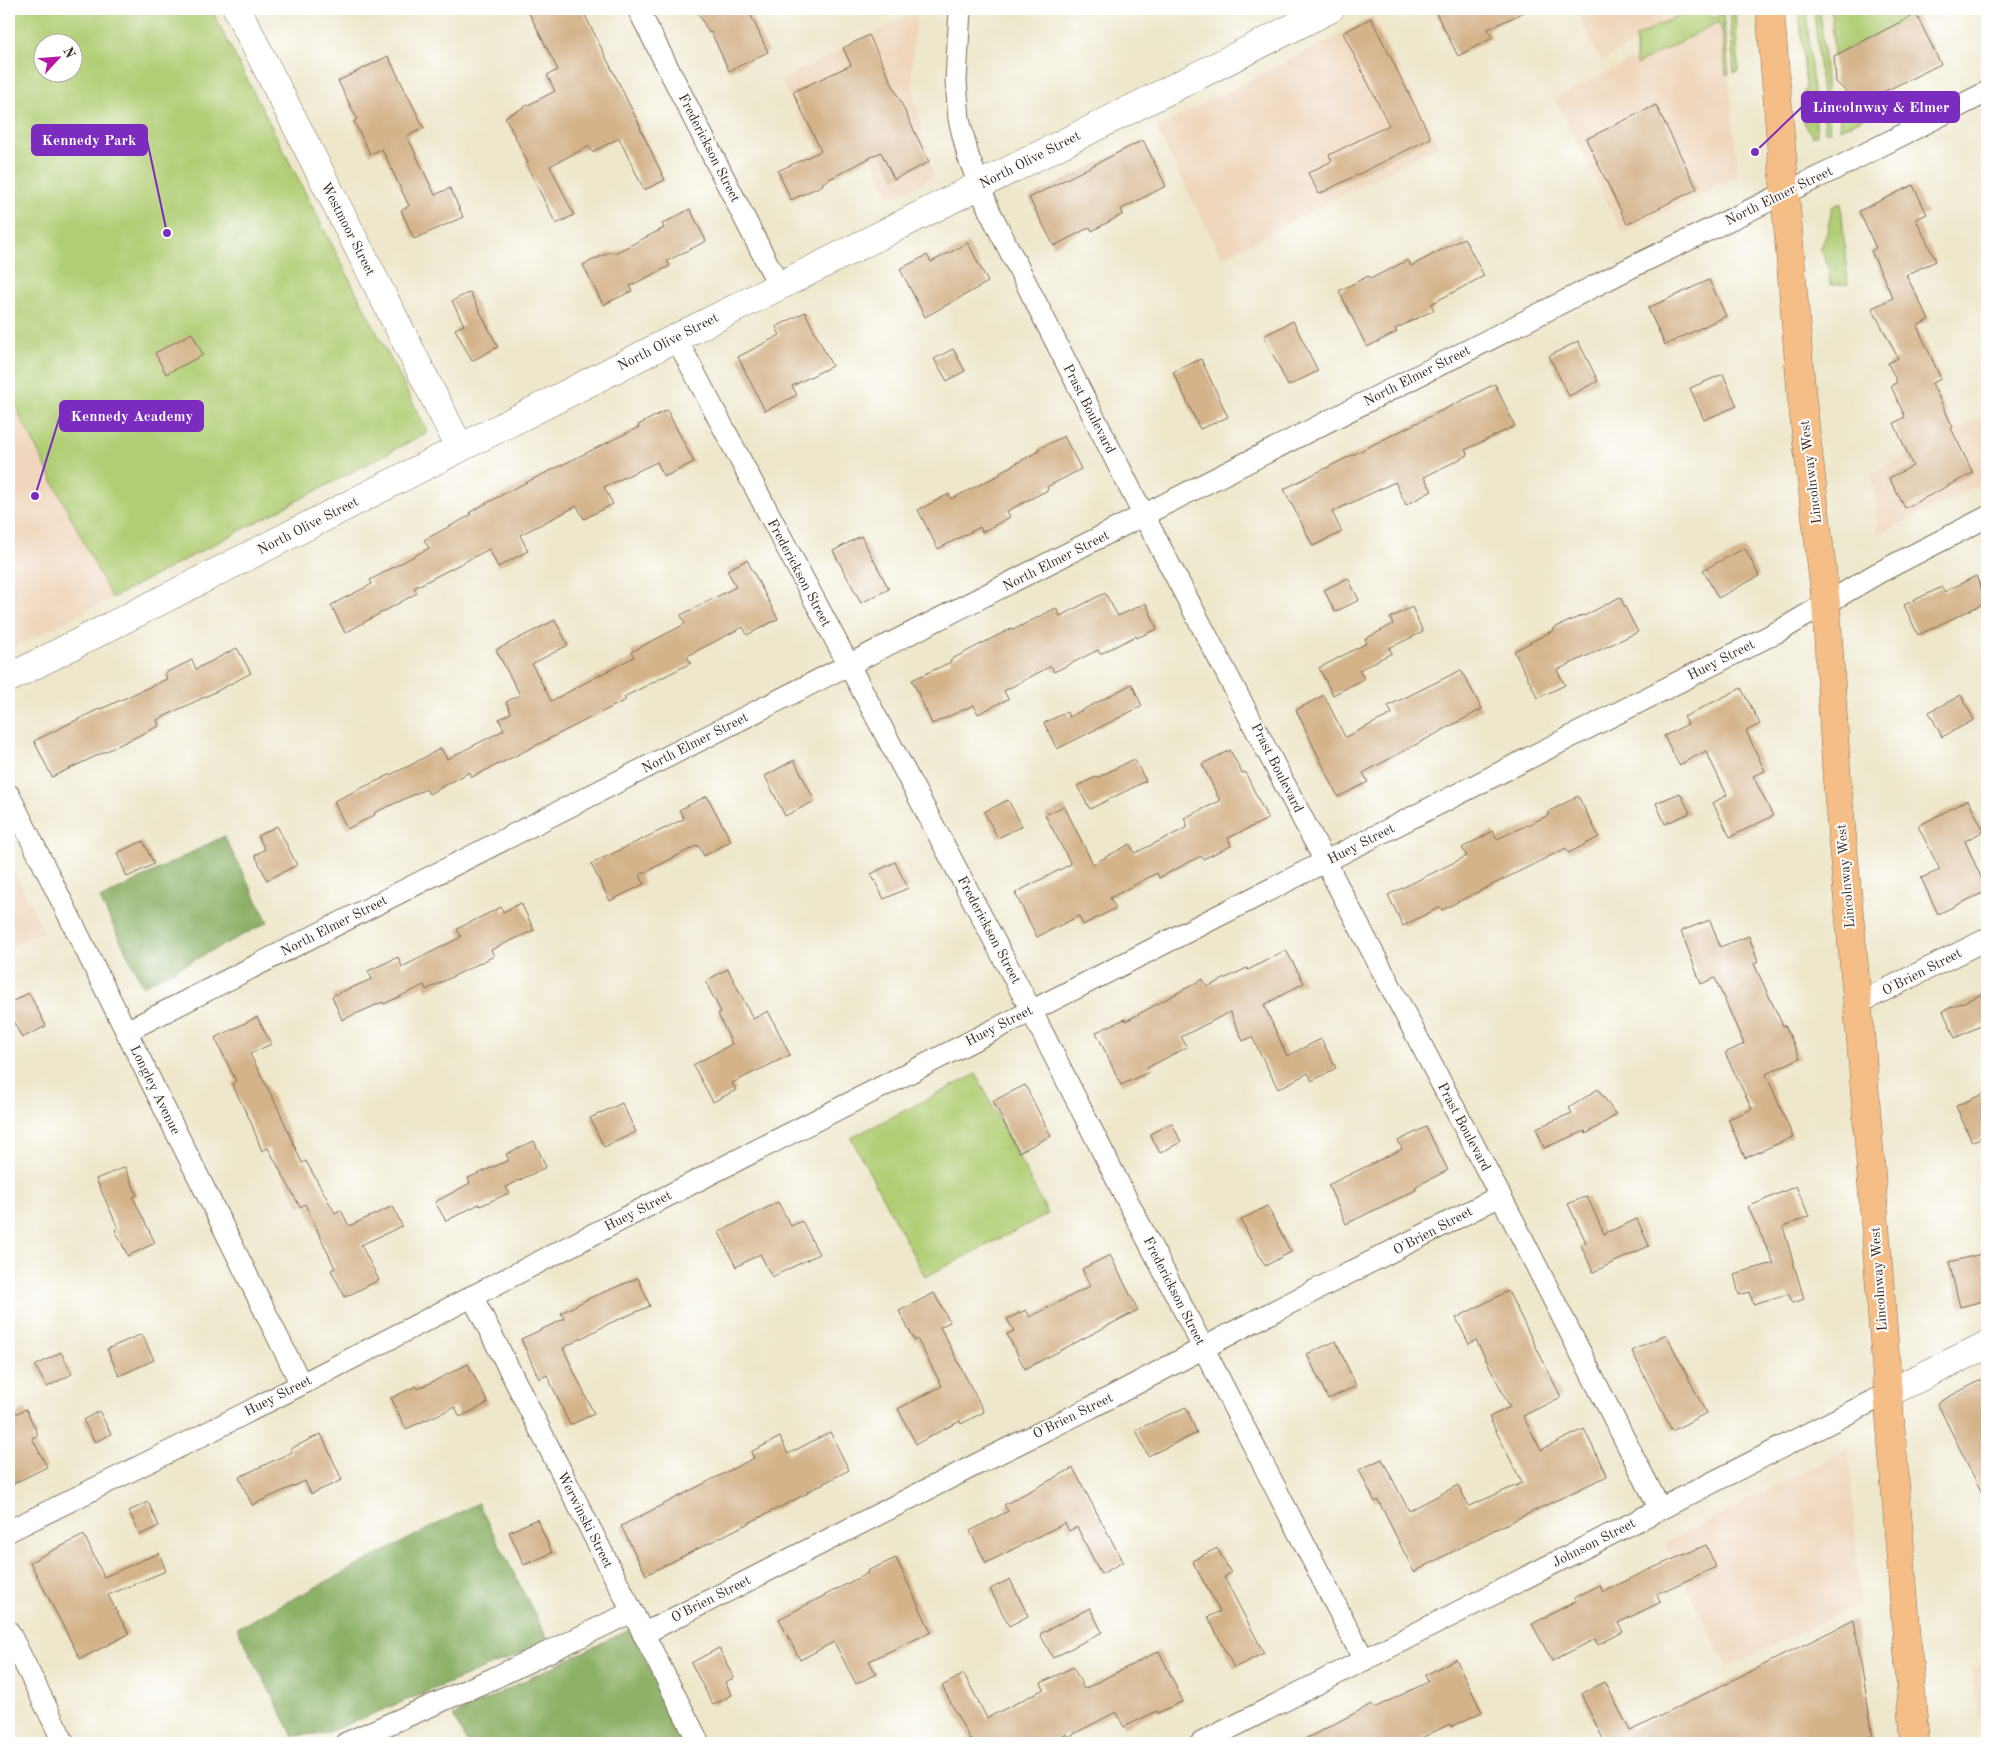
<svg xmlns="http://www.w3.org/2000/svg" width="1996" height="1752" viewBox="0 0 1996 1752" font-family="'Old Standard TT',serif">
  <rect width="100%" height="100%" fill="#fff"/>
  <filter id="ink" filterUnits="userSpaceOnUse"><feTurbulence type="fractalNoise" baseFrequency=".02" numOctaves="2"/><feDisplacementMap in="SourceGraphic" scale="10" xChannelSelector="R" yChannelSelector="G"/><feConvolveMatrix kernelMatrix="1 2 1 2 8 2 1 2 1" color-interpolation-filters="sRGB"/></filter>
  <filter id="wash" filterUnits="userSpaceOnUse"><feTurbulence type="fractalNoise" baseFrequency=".0096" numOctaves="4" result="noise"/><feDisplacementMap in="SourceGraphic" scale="20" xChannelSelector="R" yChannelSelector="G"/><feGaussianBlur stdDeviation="1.12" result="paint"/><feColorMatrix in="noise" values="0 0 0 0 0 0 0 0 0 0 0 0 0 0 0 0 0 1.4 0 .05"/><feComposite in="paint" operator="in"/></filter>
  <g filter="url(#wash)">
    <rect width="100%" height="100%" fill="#eee7cb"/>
    <g fill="#efd6bc">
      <polygon points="1575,9 1701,9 1601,61"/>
      <polygon points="918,11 913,44 912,70 915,103 930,165 935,177 891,198 853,121 812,142 781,80"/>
      <polygon points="1723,13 1738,175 1623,233 1555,99"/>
      <polygon points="1373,18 1438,145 1222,258 1156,128"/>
      <polygon points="9,394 112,598 9,650"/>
      <polygon points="1987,414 1987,480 1878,535 1872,473"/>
      <polygon points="9,861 44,931 9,948"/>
      <polygon points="1849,1449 1860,1603 1727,1668 1665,1543"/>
      <polygon points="1987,1660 1987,1713 1977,1718 1973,1667"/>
    </g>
    <g fill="#b1ce74" stroke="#767c49" fill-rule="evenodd">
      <path d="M9,9H211L428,432L112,598L9,394ZM42,42H72V72H42Z"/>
      <polygon points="1688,9 1709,9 1713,18 1723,13 1729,74 1726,74 1722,30 1718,22 1636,65 1636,37 1689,10"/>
      <path d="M1799,9H1806L1817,135L1813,137C1802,121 1795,107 1806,88Z"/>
      <polygon points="1814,9 1820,9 1830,131 1825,132"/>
      <polygon points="1831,9 1926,9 1834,56"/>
      <polygon points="1735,11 1739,71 1734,73 1729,12"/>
      <polygon points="1838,97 1864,118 1840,129"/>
      <polygon points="1841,203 1848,284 1830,285 1828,264 1820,250 1827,233 1832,207"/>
      <polygon points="976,1074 1048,1214 925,1277 851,1138"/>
    </g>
    <g fill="#8cb166" stroke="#646e42">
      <polygon points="224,836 268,922 143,986 100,899"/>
      <polygon points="478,1503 549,1642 326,1733 293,1736 237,1628"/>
      <polygon points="630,1629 687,1743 467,1743 453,1716"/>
    </g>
    <g id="blocks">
      <g fill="#d4b38a">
        <polygon points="527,9 582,9 641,128 640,128 665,180 644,190 619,138 592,152 589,146 550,166 574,215 556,224 526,164 528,163 505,117 555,91 547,75 558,70"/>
        <polygon points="696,9 748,9 768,52 729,71 711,32 709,33"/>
        <polygon points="1434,9 1531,9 1488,29 1492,38 1458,56"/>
        <polygon points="1916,14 1941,64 1859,104 1836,82 1834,56"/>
        <polygon points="1371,18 1431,138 1319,194 1308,173 1332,161 1329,155 1389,125 1343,33"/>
        <polygon points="869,35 929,162 894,179 881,152 822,183 823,185 791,200 778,171 821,151 793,92 851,65 843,48"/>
        <polygon points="388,56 424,128 407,136 435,195 450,188 463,217 414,239 401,210 409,206 382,149 370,154 354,121 357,119 338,81"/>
        <polygon points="1656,105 1697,189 1627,224 1586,139"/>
        <polygon points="1143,140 1166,186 1121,209 1123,214 1092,231 1090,227 1054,246 1029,198"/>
        <polygon points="1913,185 1927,214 1916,219 1936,261 1906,275 1929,320 1917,326 1941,379 1932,383 1953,427 1951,428 1973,473 1905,508 1889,478 1913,466 1894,423 1905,417 1891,386 1897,382 1888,363 1898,358 1872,308 1893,298 1871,251 1876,248 1859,211"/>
        <polygon points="690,209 706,241 667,261 670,266 630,286 632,291 603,305 583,265 612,251 613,254 664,228 662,224"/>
        <polygon points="1464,238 1484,276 1431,304 1434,310 1395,329 1397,332 1367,347 1339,291 1368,276 1370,279 1408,260 1411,266"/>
        <polygon points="968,243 988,282 925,317 900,269 927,255 931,262"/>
        <polygon points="1709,280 1726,316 1665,345 1648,308"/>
        <polygon points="470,292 498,347 472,361 455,329 464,325 452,301"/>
        <polygon points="805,312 832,366 792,386 797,395 765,411 738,357 780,335 776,327"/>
        <polygon points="1293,321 1318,371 1288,386 1264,336"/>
        <polygon points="192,333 203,355 166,374 155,353"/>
        <polygon points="1578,341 1598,381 1569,396 1549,356"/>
        <polygon points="953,349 965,371 947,381 934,359"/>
        <polygon points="1201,359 1228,417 1200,429 1173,372"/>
        <polygon points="1723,374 1737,406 1704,420 1690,388"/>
        <polygon points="1495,384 1515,426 1465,450 1468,455 1424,477 1432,491 1406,505 1395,482 1332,512 1342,532 1313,546 1284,489"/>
        <polygon points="667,410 694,462 664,477 657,462 604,487 613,504 584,519 577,506 520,535 528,551 498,567 489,549 414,588 417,593 345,633 331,605 372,584 370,580 429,548 424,540 471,515 470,512 513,489 639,427 638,425"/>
        <polygon points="1064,436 1081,469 1047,487 1048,490 1007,511 1010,517 982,532 980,527 938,549 918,510 949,494 951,499 1001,474 1000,472 1039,451 1038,449"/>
        <polygon points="861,536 889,589 861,603 833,551"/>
        <polygon points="1745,548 1759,576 1718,598 1703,570"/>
        <polygon points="747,560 778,619 747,635 743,627 687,656 691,663 624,697 626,700 501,763 472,777 470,772 429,794 426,789 374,813 375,815 347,829 334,801 411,765 441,748 447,759 504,730 499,719 511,713 506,702 520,695 496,650 555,620 568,645 532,664 551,701 634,657 631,652 685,624 681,615 736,587 727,570"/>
        <polygon points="1976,576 1987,602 1918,635 1904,605 1942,587 1944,592"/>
        <polygon points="1348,578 1359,600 1335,612 1324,590"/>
        <polygon points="1105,593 1118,616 1146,603 1157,629 1137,638 1136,636 1100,654 1098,650 1054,672 1051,666 1004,691 1008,699 978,714 974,705 932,724 912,680 951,662 950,660 1012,628 1013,630 1056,608 1060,616"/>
        <polygon points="1620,597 1638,632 1557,670 1565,685 1538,698 1514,651 1554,630 1554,628 1583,615 1584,616"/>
        <polygon points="1412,607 1423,632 1389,648 1392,653 1359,670 1364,679 1333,695 1319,668 1367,643 1365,639 1393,624 1390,618"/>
        <polygon points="237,648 251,673 217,691 157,720 159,726 52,777 34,741 101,708 101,709 167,679 165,673 192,660 196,669"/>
        <polygon points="1461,670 1482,709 1363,773 1368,782 1338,797 1296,710 1324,695 1345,737 1392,714 1388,706"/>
        <polygon points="1132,684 1142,706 1057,749 1044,723 1067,712 1069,717"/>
        <polygon points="1741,688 1760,724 1746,731 1765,771 1753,776 1773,816 1730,837 1713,803 1727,795 1706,751 1679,765 1664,736 1688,724 1684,717"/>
        <polygon points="1961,695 1974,720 1942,737 1929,712"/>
        <polygon points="1230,750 1242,773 1245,772 1268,819 1228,838 1231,846 1203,859 1201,856 1159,878 1157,873 1110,898 1116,908 1083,925 1079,916 1037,937 1015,893 1071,864 1045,815 1064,806 1093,864 1130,844 1135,853 1188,827 1184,818 1220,801 1202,764"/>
        <polygon points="1134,759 1146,781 1090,809 1077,786 1096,777 1097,778"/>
        <polygon points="794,760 815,801 785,816 765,776"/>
        <polygon points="1680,793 1690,813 1665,824 1656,803"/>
        <polygon points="707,796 731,841 704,856 698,845 640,875 644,884 610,901 591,864 684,819 679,810"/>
        <polygon points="1578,796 1599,837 1569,853 1566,848 1442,910 1440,907 1403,926 1388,895 1467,856 1462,848 1493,831 1497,839 1549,815 1548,812"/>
        <polygon points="1008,800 1022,826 998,838 984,812"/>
        <polygon points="1968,800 1984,831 1965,841 1987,891 1938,914 1921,878 1940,870 1918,826"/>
        <polygon points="277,826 297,865 267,880 255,855 265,849 258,836"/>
        <polygon points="143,841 154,864 127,877 117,853"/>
        <polygon points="895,862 908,888 884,899 871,874"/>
        <polygon points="521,903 534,930 491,950 494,956 426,990 424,985 384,1004 383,1002 342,1020 332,996 372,979 368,971 398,957 402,967 461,937 457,929 501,907 503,912"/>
        <polygon points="1710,920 1720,947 1749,936 1758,962 1754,964 1783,1026 1785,1025 1800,1058 1766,1074 1793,1137 1745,1158 1728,1119 1752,1109 1725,1053 1744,1044 1715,978 1701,984 1681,931"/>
        <polygon points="1286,950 1304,983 1264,1005 1287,1056 1321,1039 1336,1068 1312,1081 1308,1073 1278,1089 1252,1037 1243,1041 1230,1012 1181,1037 1187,1047 1147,1068 1149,1072 1121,1085 1096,1032 1125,1019 1126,1021 1203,979 1207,987 1247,968 1248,970"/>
        <polygon points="728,969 753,1019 768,1011 790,1055 732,1083 736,1090 713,1102 693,1065 732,1044 718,1014 721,1012 705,981"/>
        <polygon points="1987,992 1987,1023 1955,1038 1943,1011"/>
        <polygon points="29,993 46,1026 22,1038 9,1013 9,1003"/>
        <polygon points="257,1017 271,1044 250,1054 278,1108 302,1163 306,1161 335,1213 341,1210 349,1226 393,1206 402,1226 361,1245 379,1280 345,1297 331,1270 335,1268 305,1204 300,1207 268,1148 262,1151 250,1120 232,1084 236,1081 215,1038"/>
        <polygon points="1025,1085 1051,1136 1019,1152 993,1101"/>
        <polygon points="1598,1089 1616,1115 1586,1134 1585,1131 1544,1148 1536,1128 1572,1113 1569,1108"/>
        <polygon points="1987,1092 1987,1135 1972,1142 1956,1106"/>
        <polygon points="622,1103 636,1132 604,1147 590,1118"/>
        <polygon points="1172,1123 1181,1142 1160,1153 1150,1134"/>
        <polygon points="1426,1127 1448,1170 1415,1187 1416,1190 1346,1224 1328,1185 1402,1149 1398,1141"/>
        <polygon points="534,1141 546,1167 506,1187 509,1193 480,1206 479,1204 446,1221 435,1202 470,1183 468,1178 509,1160 506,1154"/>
        <polygon points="125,1167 137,1195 133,1197 155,1243 128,1256 115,1230 118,1228 96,1179"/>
        <polygon points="1796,1186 1809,1216 1783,1227 1804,1299 1793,1303 1788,1294 1753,1304 1750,1292 1739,1295 1734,1274 1774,1263 1748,1207"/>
        <polygon points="1587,1196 1604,1234 1637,1219 1649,1246 1593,1272 1581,1245 1586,1242 1568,1204"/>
        <polygon points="778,1202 791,1226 802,1221 819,1254 772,1277 760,1254 736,1267 719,1232"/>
        <polygon points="1267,1206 1291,1252 1265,1266 1241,1220"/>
        <polygon points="1981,1254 1987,1276 1987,1300 1960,1307 1949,1262"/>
        <polygon points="1110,1255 1138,1310 1025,1369 1007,1334 1014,1331 1007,1319 1026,1310 1030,1317 1090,1286 1082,1269"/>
        <polygon points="638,1278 650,1306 608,1324 563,1348 594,1414 570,1425 547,1375 539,1379 521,1339 564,1319 561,1313 592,1297"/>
        <polygon points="1508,1291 1561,1397 1523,1416 1541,1450 1584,1429 1607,1476 1494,1530 1414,1572 1378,1500 1375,1502 1359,1470 1382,1459 1409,1511 1458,1485 1469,1506 1522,1483 1489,1417 1510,1407 1476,1340 1469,1344 1456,1318"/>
        <polygon points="934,1293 950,1322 940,1327 984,1412 961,1424 960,1421 916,1444 898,1409 942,1386 917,1339 915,1341 899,1311"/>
        <polygon points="142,1334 154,1360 119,1376 107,1349"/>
        <polygon points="1666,1334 1706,1413 1672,1431 1632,1351"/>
        <polygon points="1336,1341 1356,1386 1328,1399 1307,1354"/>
        <polygon points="61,1352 72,1374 47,1387 35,1366"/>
        <polygon points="468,1364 488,1403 460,1417 455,1407 406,1429 391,1398 416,1386 418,1389"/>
        <polygon points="1987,1377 1987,1503 1937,1403"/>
        <polygon points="1186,1407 1197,1433 1148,1456 1136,1430"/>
        <polygon points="26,1409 38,1435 32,1438 47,1467 9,1486 9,1417"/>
        <polygon points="99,1411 111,1434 95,1442 83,1420"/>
        <polygon points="830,1432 849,1470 807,1492 808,1493 646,1575 621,1526 754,1458 751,1452 780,1437 788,1454"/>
        <polygon points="321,1434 342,1480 311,1494 305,1481 252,1505 239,1477 292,1452 290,1449"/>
        <polygon points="1073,1468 1123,1562 1101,1574 1077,1527 1069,1531 1065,1523 986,1563 970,1531 1008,1511 1004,1505"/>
        <polygon points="148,1502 159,1526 140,1535 129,1511"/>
        <polygon points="537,1519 552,1553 524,1565 509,1532"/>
        <polygon points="84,1535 104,1577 159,1553 166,1571 108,1595 129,1634 80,1659 30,1562"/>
        <polygon points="1706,1545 1716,1567 1657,1594 1661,1602 1618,1623 1623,1632 1598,1645 1595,1639 1552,1661 1532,1624 1576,1601 1574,1598 1600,1585 1603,1592 1646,1571"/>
        <polygon points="1217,1548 1231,1573 1224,1577 1264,1653 1234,1668 1208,1617 1220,1611 1192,1561"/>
        <polygon points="896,1558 931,1632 869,1661 876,1674 856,1684 834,1642 800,1660 779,1619 868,1573 867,1571"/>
        <polygon points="1010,1579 1028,1616 1009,1626 990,1589"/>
        <polygon points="1090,1608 1102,1632 1053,1658 1040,1634"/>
        <polygon points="1854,1620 1874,1743 1605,1743 1581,1694 1605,1682 1630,1731"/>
        <polygon points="719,1648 734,1678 725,1682 732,1695 713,1705 691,1663"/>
        <polygon points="1159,1651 1183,1701 1158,1713 1157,1711 1124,1727 1116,1712 1068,1737 1067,1734 1049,1743 972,1743 942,1686 964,1674 987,1718 1044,1689 1041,1683 1073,1667 1084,1689"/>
        <polygon points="1456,1659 1482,1712 1451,1727 1450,1724 1411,1743 1298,1743 1372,1704 1374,1708 1428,1682 1425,1675"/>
      </g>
    </g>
  </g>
  <g filter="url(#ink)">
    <use href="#blocks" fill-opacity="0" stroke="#7a6c5b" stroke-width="1"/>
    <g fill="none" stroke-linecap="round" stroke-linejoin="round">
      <g stroke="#7a6c5b" stroke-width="23">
        <g id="minor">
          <polyline points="638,9 779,286"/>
          <polyline points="960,9 956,81 959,119 968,156 989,210 1144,516 1513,1220 1660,1509"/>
          <polyline points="676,338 1031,1010 1122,1190 1364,1660"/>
          <polyline points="9,795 301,1384"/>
          <polyline points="1857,1004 1987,939"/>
          <polyline points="127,1031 1634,266 1839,167 1987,92"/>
          <polyline points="472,1296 699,1743"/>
          <polyline points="9,1531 199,1437 716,1171 1781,630 1878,573 1987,517"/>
          <polyline points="9,1632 64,1743"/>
          <polyline points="643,1634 991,1457 1090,1408 1249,1324 1500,1196"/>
          <polyline points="346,1743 494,1678 632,1612"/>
          <polyline points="1201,1743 1888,1393"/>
        </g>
      </g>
      <g stroke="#7a6c5b" stroke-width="29">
        <g id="tertiary">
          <polyline points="237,9 460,448"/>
          <polyline points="9,678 676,338 1330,9"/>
          <polyline points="1888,1393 1987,1345"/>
        </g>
      </g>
      <g stroke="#7a6c5b" stroke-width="29">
        <polyline id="primary" points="1770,9 1802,400 1826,603 1837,781 1861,1042 1915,1743"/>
      </g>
      <use href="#minor" stroke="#fff" stroke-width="21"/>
      <use href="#tertiary" stroke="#fff" stroke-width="28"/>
      <use href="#primary" stroke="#f6be87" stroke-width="28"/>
    </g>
  </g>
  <g text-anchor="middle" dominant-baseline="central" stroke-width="4" stroke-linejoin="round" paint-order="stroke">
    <g font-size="14" fill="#3b2a1e" stroke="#fff">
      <text transform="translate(709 148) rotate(63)">Frederickson Street</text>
      <text transform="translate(1030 160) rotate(-27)">North Olive Street</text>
      <text transform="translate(1779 196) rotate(-26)">North Elmer Street</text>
      <text transform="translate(348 229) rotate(63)">Westmoor Street</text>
      <text transform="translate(668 342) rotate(-27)">North Olive Street</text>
      <text transform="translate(1417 376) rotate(-27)">North Elmer Street</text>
      <text transform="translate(1089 409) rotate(63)">Prast Boulevard</text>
      <text transform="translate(1811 472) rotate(-97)">Lincolnway West</text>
      <text transform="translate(308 526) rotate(-27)">North Olive Street</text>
      <text transform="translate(1056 561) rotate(-27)">North Elmer Street</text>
      <text transform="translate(799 573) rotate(62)">Frederickson Street</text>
      <text transform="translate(1721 660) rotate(-27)">Huey Street</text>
      <text transform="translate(695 743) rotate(-27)">North Elmer Street</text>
      <text transform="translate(1277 768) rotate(63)">Prast Boulevard</text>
      <text transform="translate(1361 844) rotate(-27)">Huey Street</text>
      <text transform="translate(1846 876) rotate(-95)">Lincolnway West</text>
      <text transform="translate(334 926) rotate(-27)">North Elmer Street</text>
      <text transform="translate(989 930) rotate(62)">Frederickson Street</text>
      <text transform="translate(1922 972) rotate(-27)">O'Brien Street</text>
      <text transform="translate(999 1026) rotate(-27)">Huey Street</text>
      <text transform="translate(155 1090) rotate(64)">Longley Avenue</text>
      <text transform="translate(1464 1127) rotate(62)">Prast Boulevard</text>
      <text transform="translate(638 1211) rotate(-27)">Huey Street</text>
      <text transform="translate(1433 1231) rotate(-28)">O'Brien Street</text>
      <text transform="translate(1879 1279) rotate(-94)">Lincolnway West</text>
      <text transform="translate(1174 1291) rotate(63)">Frederickson Street</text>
      <text transform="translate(278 1396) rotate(-27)">Huey Street</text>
      <text transform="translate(1073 1416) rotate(-26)">O'Brien Street</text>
      <text transform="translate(585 1520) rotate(63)">Werwinski Street</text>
      <text transform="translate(1594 1543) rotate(-27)">Johnson Street</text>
      <text transform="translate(711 1599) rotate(-27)">O'Brien Street</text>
    </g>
  </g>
  <path fill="none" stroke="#7b2cbf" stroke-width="2" d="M1755 152L1802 107M167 233L147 140M35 496L60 416"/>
  <g fill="#7b2cbf" stroke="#fff" stroke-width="2">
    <circle cx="1755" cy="152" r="5"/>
    <circle cx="167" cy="233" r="5"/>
    <circle cx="35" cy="496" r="5"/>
  </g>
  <g fill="#7b2cbf" stroke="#7b2cbf" stroke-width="2">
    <rect x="1802" y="92" width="157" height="30" rx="5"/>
    <rect x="32" y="125" width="115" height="30" rx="5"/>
    <rect x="60" y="401" width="143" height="30" rx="5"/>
  </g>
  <g font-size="15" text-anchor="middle" font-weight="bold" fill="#fff">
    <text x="1881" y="112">Lincolnway &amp; Elmer</text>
    <text x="89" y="145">Kennedy Park</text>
    <text x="132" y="421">Kennedy Academy</text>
  </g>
  <rect width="1996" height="1752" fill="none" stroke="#fff" stroke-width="30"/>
  <g transform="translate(58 58) rotate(64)"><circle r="24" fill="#ffffff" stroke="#b1aaa5"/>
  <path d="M0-4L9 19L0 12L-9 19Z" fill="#b5179e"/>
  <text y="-8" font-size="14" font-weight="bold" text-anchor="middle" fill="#3b2a1e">N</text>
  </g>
</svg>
